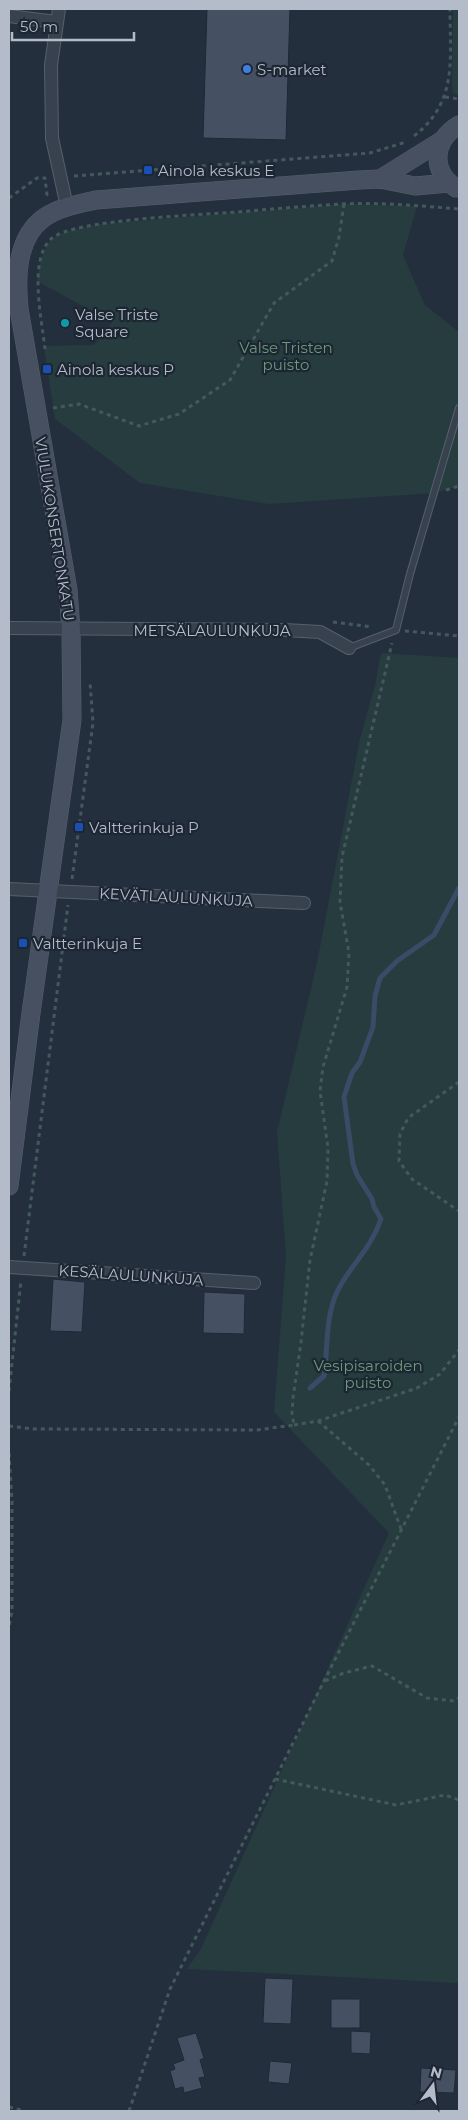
<svg xmlns="http://www.w3.org/2000/svg" width="468" height="2120" viewBox="0 0 468 2120" font-family="Montserrat,sans-serif">
  <rect width="100%" height="100%" fill="#242f3e"/>
  <g fill="#263c3f">
    <polygon points="453,9 459,9 458,95 453,93 452,82"/>
    <path d="M344,204L417,206L403,255L425,305L459,332V486L435,493L269,504L140,483L55,419L44,346L94,345L112,322L37,281C45,231 54,234 100,224Z"/>
    <polygon points="381,653 459,658 459,1983 187,1969 201,1949 389,1533 274,1412 286,1256 277,1132 317,963 359,743 375,685"/>
  </g>
  <g fill="none" stroke-linecap="round" stroke-linejoin="round">
    <path stroke="#394c67" stroke-width="5" d="M310,1388L324,1376C328,1349 325,1318 337,1292C350,1265 370,1251 381,1219L374,1207L372,1199L357,1175L353,1164L344,1097L352,1073L360,1062L373,1027L375,996L380,978L397,961L434,935L459,888"/>
  </g>
  <g fill="#455162" stroke="#1f2835">
    <polygon points="207,9 290,9 286,140 203,138"/>
    <polygon points="53,1279 85,1282 82,1332 50,1331"/>
    <polygon points="204,1292 245,1294 244,1334 203,1333"/>
    <polygon points="265,1978 293,1979 291,2024 263,2023"/>
    <rect x="331" y="1999" width="29" height="29"/>
    <polygon points="351,2031 371,2032 370,2054 351,2053"/>
    <polygon points="196,2033 204,2058 200,2060 205,2077 199,2078 202,2088 184,2093 183,2087 175,2089 170,2071 175,2069 173,2064 184,2060 177,2038"/>
    <polygon points="270,2061 292,2063 289,2084 268,2082"/>
    <polygon points="421,2068 456,2070 454,2093 420,2092"/>
  </g>
  <g fill="none" stroke-linecap="round" stroke-linejoin="round">
    <g stroke="#565f6c" stroke-width="8">
      <polyline id="lane" points="349,648 396,630 410,574 459,408"/>
    </g>
    <g stroke="#565f6c" stroke-width="14">
      <g id="street">
        <polyline points="59,9 51,65 52,138 67,207"/>
        <polyline points="9,16 56,22"/>
        <polyline points="9,628 285,630 320,632 349,648"/>
        <polyline points="9,889 304,903"/>
        <polyline points="9,1267 254,1283"/>
      </g>
    </g>
    <g stroke="#565f6c" stroke-width="19">
      <g id="secondary">
        <polyline points="380,179 441,141"/>
        <path d="M456,188C430,171 433,140 459,125"/>
        <path d="M9,1186L31,1013L72,720L71,630L68,590L19,309C16,277 16,237 45,217C60,207 79,204 96,200L359,180L380,179L415,186L449,183"/>
      </g>
    </g>
    <g stroke="#44595c" stroke-width="3" stroke-dasharray="4 4" stroke-linecap="butt">
      <polyline points="445,97 459,99"/>
      <path d="M414,136C458,102 450,59 450,9"/>
      <polyline points="74,176 370,153 406,142"/>
      <polyline points="9,198 37,178 45,178 47,195 45,197"/>
      <path d="M45,349C42,321 28,260 51,239C72,219 203,215 237,212C272,209 307,206 342,204C381,202 421,206 459,209"/>
      <polyline points="53,408 79,404 139,426 179,414 230,380 274,303 332,261 339,237 344,204"/>
      <polyline points="446,490 459,486"/>
      <polyline points="333,622 372,627"/>
      <polyline points="405,631 459,636"/>
      <polyline points="72,879 93,723 90,682"/>
      <polyline points="459,1082 408,1118 400,1134 399,1161 412,1179 459,1211"/>
      <polyline points="24,1256 68,905"/>
      <polyline points="9,1391 21,1280"/>
      <polyline points="318,1421 369,1465 385,1485 401,1529"/>
      <polyline points="294,1425 318,1421 417,1388 440,1374 459,1350"/>
      <polyline points="9,1426 32,1429 257,1430 294,1425 292,1414 293,1398 301,1342 310,1260 327,1181 328,1148 320,1091 323,1067 347,987 349,953 340,902 342,857 392,643"/>
      <polyline points="9,1453 12,1501 12,1610 9,1627"/>
      <polyline points="325,1681 344,1673 372,1666 427,1698 454,1701 459,1698"/>
      <polyline points="275,1779 396,1805 445,1795 459,1800"/>
      <polyline points="9,2107 25,2111"/>
      <polyline points="129,2111 170,1989 324,1681 459,1417"/>
    </g>
    <use href="#lane" stroke="#38414e" stroke-width="6"/>
    <use href="#street" stroke="#38414e" stroke-width="12"/>
    <use href="#secondary" stroke="#465061" stroke-width="18"/>
  </g>
  <circle fill="#3f7fe0" stroke="#1d2633" stroke-width="2" cx="247" cy="69" r="5"/>
  <g fill="#1a4fb4" stroke="#1d2633" stroke-width="2">
    <rect x="143" y="165" width="10" height="10" rx="2.5"/>
    <rect x="42" y="364" width="10" height="10" rx="2.5"/>
    <rect x="74" y="822" width="10" height="10" rx="2.5"/>
    <rect x="18" y="938" width="10" height="10" rx="2.5"/>
  </g>
  <circle fill="#0f9aa8" stroke="#1d2633" stroke-width="2" cx="65" cy="323" r="5"/>
  <g text-anchor="middle" dominant-baseline="central" stroke-width="4.5" stroke-linejoin="round" paint-order="stroke">
    <g font-size="15" fill="#b4bcc9" stroke="#1d2633" text-anchor="start">
      <text x="257" y="69">S-market</text>
      <text x="158" y="170">Ainola keskus E</text>
      <text x="75" y="314">Valse Triste<tspan x="75" dy="17">Square</tspan></text>
      <text x="57" y="369">Ainola keskus P</text>
      <text x="89" y="827">Valtterinkuja P</text>
      <text x="33" y="943">Valtterinkuja E</text>
    </g>
    <g font-size="15" fill="#6b9a76" stroke="#1d2633">
      <text x="286" y="347">Valse Tristen<tspan x="286" dy="17">puisto</tspan></text>
      <text x="368" y="1365">Vesipisaroiden<tspan x="368" dy="17">puisto</tspan></text>
    </g>
    <g font-size="15" fill="#b4bcc9" stroke="#1d2633">
      <text transform="translate(55 529) rotate(81)">VIULUKONSERTONKATU</text>
      <text x="212" y="630">METSÄLAULUNKUJA</text>
      <text transform="translate(176 897) rotate(3)">KEVÄTLAULUNKUJA</text>
      <text transform="translate(131 1275) rotate(4)">KESÄLAULUNKUJA</text>
    </g>
  </g>
  <rect width="468" height="2120" fill="none" stroke="#b4bcc9" stroke-width="20"/>
  <g transform="translate(433 2085) rotate(15)" stroke="#1d2633" stroke-width="4" paint-order="stroke">
  <path d="M0-4L9 19L0 12L-9 19Z" fill="#b4bcc9"/>
  <text y="-8" font-size="14" font-weight="bold" text-anchor="middle" fill="#b4bcc9">N</text>
  </g>
  <path d="M12 32v8h122v-8" fill="none" stroke="#b4bcc9" stroke-width="2.5"/>
  <text x="20" y="32" font-size="15" fill="#b4bcc9" stroke="#1d2633" stroke-width="4" paint-order="stroke">50 m</text>
</svg>
